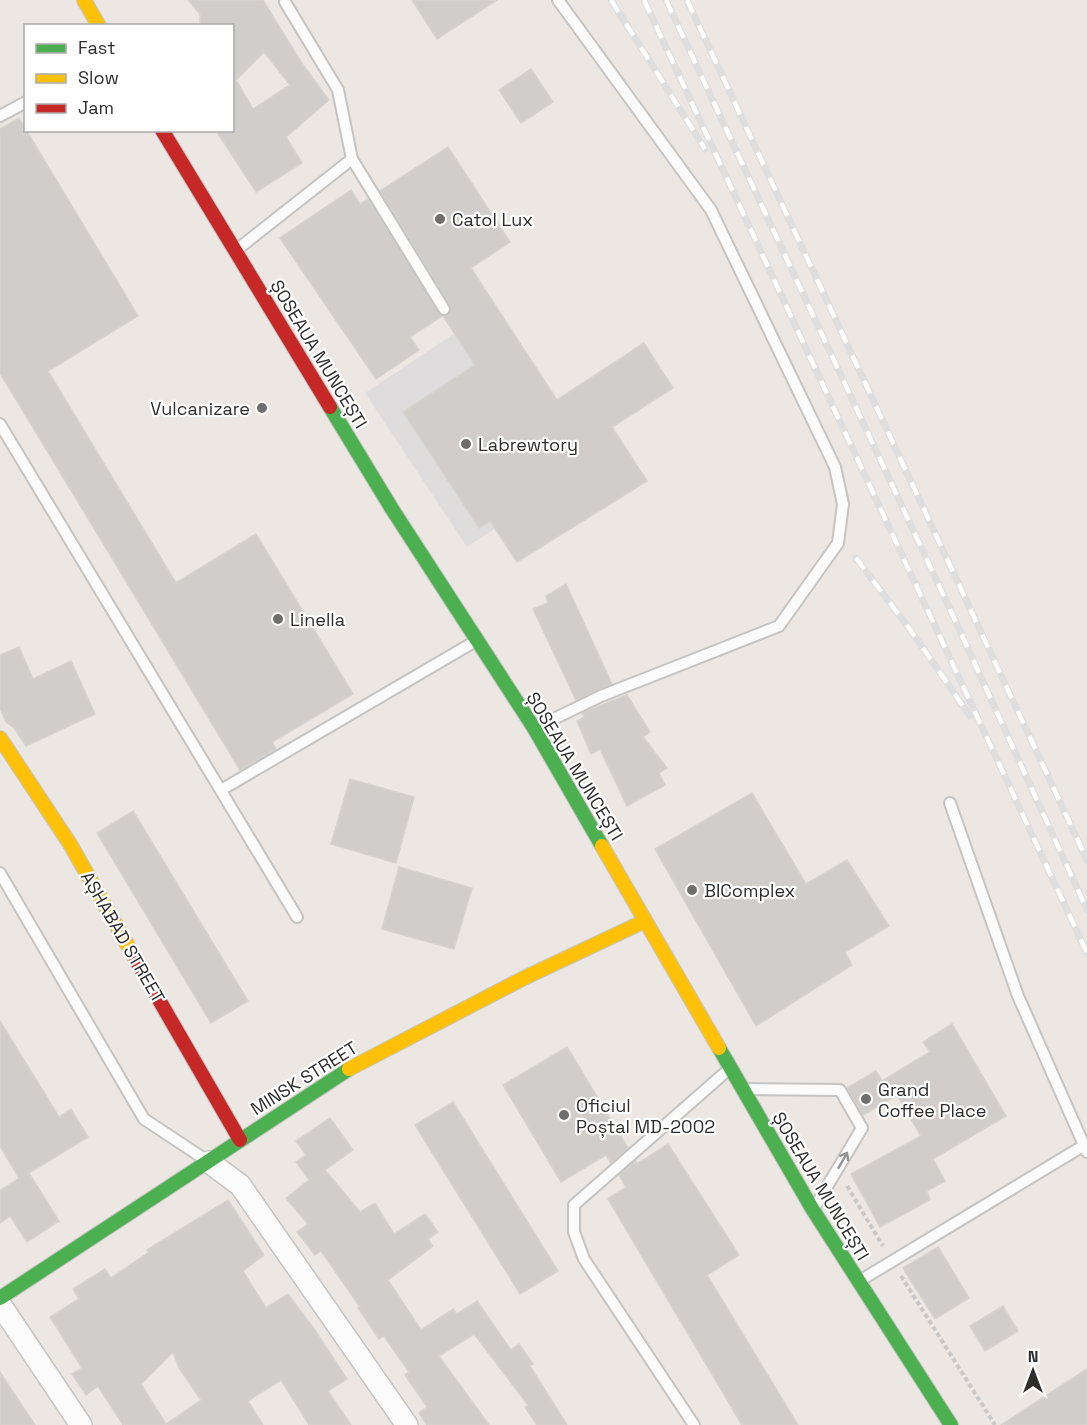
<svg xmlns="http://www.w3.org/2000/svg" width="1087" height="1425" viewBox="0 0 1087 1425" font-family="'Space Grotesk',sans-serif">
  <rect width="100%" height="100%" fill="#ece7e2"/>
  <polygon fill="#dfdcde" points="455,333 557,487 467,547 365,393"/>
  <g fill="#d0cdca" stroke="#d6d3cf" stroke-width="1.5" fill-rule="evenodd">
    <path d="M188,0H263L301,62L329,100L286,137L302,163L256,192L217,132L232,130V26H200V14ZM264,52L290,85L253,109L236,80Z"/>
    <polygon points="412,0 497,0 437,39"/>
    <polygon points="531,69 553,102 521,123 499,90"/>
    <polygon points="19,118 138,316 48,371 176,583 256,534 353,694 272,742 276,749 240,770 0,373 0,129"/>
    <polygon points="448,147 510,242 471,268 557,400 644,343 673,388 612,427 647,481 517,562 490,521 479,528 403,412 475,365 443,316 450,313 450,305 380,191"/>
    <polygon points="351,190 360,204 368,199 442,316 410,337 419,350 376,379 280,238"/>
    <polygon points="566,584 612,684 576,700 533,609 548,603 546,596"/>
    <polygon points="19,647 33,679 71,661 95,714 26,746 14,728 6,722 0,708 0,655"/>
    <polygon points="627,695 650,732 643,737 667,768 659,773 665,785 627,806 600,749 591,754 577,721 584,717 582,713"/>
    <polygon points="350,779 414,797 396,863 331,844"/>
    <polygon points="752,793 806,884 847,860 889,926 845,952 852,965 756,1026 655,849"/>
    <polygon points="133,811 248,1001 211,1023 97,833"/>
    <polygon points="399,867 472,888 454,949 382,929"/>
    <polygon points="0,1021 59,1117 71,1109 88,1137 29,1173 59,1221 27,1242 10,1216 0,1223 0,1191 19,1178 0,1146"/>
    <polygon points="952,1024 1006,1116 933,1159 945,1181 927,1191 930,1200 880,1227 851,1174 921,1136 897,1095 863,1115 847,1088 876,1071 882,1081 930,1052 923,1042"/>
    <polygon points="567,1047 628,1148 611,1163 606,1155 561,1182 503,1085"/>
    <polygon points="453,1102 558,1271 520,1294 415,1125"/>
    <polygon points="330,1118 353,1150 325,1170 360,1212 375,1203 394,1234 425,1214 438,1232 428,1239 433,1246 388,1280 421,1330 453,1309 457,1314 477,1301 511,1350 519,1344 533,1364 530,1366 567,1425 537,1425 525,1407 528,1405 474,1334 439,1356 489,1425 427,1425 419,1413 427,1407 405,1375 409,1372 384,1336 379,1339 358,1308 360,1307 321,1251 315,1255 297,1232 308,1224 286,1198 309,1180 296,1162 306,1155 296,1141"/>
    <polygon points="668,1144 739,1255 707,1275 798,1425 742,1425 608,1199 626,1187 619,1175 636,1161 637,1164"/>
    <path d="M228,1200L264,1255L243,1271L266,1308L288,1294L315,1330L347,1379L328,1391L351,1425H309L281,1380L248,1401L263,1425H123L98,1386L86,1395L72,1374L82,1368L50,1317L79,1299L73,1289L105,1269L111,1278L149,1252L147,1250ZM173,1352L179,1368L201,1400L166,1424L141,1384Z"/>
    <polygon points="938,1247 969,1298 935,1319 903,1268"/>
    <polygon points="1003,1306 1018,1331 985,1351 970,1326"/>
    <polygon points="1087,1369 1087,1425 1001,1425"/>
    <polygon points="0,1372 35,1425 0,1425"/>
  </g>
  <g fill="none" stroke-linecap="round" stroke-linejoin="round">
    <g stroke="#c5c4c3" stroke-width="14">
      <g id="lane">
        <polyline points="285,2 338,90 352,159 444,309"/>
        <polyline points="0,116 26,102"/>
        <polyline points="239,248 352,159"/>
        <polyline points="0,424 297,917"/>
        <polyline points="537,727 601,696 779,626 838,543 843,504 835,467 711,210 558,0"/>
        <polyline points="221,790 474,642"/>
        <polyline points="950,803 1018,996 1087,1152"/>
        <polyline points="0,873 144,1119 206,1160"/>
        <polyline points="749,1089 840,1090 862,1128 816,1205"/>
        <polyline points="861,1280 1083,1146"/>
        <polyline points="694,1425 584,1259 574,1232 574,1205 728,1070"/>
      </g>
    </g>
    <g stroke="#c5c4c3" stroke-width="24">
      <g id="street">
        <polyline points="209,1162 240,1185 407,1425"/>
        <polyline points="0,1304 81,1425"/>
      </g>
    </g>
    <g stroke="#c5c4c3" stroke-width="16">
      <g id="fast">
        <polyline points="330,407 392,509 534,728 602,846"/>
        <polyline points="719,1048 813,1210 951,1425"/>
        <polyline points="0,1298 349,1069"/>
      </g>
    </g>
    <g stroke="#c5c4c3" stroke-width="16">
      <g id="slow">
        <polyline points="84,0 99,26"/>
        <polyline points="0,738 70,844 136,960"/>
        <polyline points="602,846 719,1048"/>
        <polyline points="349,1069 524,978 645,921"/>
      </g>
    </g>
    <g stroke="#c5c4c3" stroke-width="16">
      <g id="jam">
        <polyline points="162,130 330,407"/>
        <polyline points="136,960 240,1140"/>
      </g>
    </g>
    <g stroke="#c8c8c8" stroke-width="4" stroke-dasharray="4.5 3" stroke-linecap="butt">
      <polyline points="847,1186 883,1246"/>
      <polyline points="901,1276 995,1425"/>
    </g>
    <use href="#lane" stroke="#fcfbfb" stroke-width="10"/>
    <use href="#street" stroke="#fcfbfb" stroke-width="21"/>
    <use href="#fast" stroke="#4caf50" stroke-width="14"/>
    <use href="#slow" stroke="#ffc107" stroke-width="14"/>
    <use href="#jam" stroke="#c62828" stroke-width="14"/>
    <g stroke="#dfdedf" stroke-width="7">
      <g id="rail">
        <polyline points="611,0 705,149"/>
        <polyline points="644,0 1087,953"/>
        <polyline points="666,0 949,607 1087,910"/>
        <polyline points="687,0 1087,860"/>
        <polyline points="856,558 909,628 970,716"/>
      </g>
    </g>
    <use href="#rail" stroke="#fff" stroke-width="4.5" stroke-dasharray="14" stroke-linecap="butt"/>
  </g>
  <defs><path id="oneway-shaft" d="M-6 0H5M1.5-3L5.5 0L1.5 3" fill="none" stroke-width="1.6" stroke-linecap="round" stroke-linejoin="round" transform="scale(1.5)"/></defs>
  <use stroke="#949494" href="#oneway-shaft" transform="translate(843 1160) rotate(-60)"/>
  <g fill="#706e6c" stroke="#fff" stroke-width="2">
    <circle cx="440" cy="219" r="6"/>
    <circle cx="262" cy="408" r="6"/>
    <circle cx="466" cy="444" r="6"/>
    <circle cx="278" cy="619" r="6"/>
    <circle cx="692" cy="890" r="6"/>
    <circle cx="866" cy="1099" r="6"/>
    <circle cx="564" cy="1115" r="6"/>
  </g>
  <g text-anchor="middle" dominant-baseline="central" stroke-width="4.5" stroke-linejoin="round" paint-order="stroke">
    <g font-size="18" fill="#2d2d2d" stroke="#fff" text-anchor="start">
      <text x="452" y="219">Catol Lux</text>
      <text x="250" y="408" text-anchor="end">Vulcanizare</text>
      <text x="478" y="444">Labrewtory</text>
      <text x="290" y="619">Linella</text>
      <text x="704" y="890">BIComplex</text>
      <text x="878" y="1089">Grand<tspan x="878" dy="21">Coffee Place</tspan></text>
      <text x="576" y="1105">Oficiul<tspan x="576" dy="21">Poștal MD-2002</tspan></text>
    </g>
    <g font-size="18" fill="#2d2d2d" stroke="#fff">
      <text transform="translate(319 354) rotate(59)">ȘOSEAUA MUNCEȘTI</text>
      <text transform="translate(575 766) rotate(59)">ȘOSEAUA MUNCEȘTI</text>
      <text transform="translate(123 937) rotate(60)">AȘHABAD STREET</text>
      <text transform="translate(304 1078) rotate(-32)">MINSK STREET</text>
      <text transform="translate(821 1186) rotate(59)">ȘOSEAUA MUNCEȘTI</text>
    </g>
  </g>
  <rect x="24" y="24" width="210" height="108" fill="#ffffff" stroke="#ababab" stroke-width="1.5"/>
  <rect x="36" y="44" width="30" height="9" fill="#4caf50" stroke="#ababab" stroke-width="1.5"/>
  <text x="78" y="54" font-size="18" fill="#2d2d2d">Fast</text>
  <rect x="36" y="74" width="30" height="9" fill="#ffc107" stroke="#ababab" stroke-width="1.5"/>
  <text x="78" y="84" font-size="18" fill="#2d2d2d">Slow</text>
  <rect x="36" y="104" width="30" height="9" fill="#c62828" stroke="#ababab" stroke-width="1.5"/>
  <text x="78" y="114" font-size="18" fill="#2d2d2d">Jam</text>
  <g transform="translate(1033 1371)" stroke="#ffffff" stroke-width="4.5" paint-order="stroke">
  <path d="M0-4.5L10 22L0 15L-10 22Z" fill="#2d2d2d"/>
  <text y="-9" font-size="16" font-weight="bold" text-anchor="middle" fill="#2d2d2d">N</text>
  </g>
</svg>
